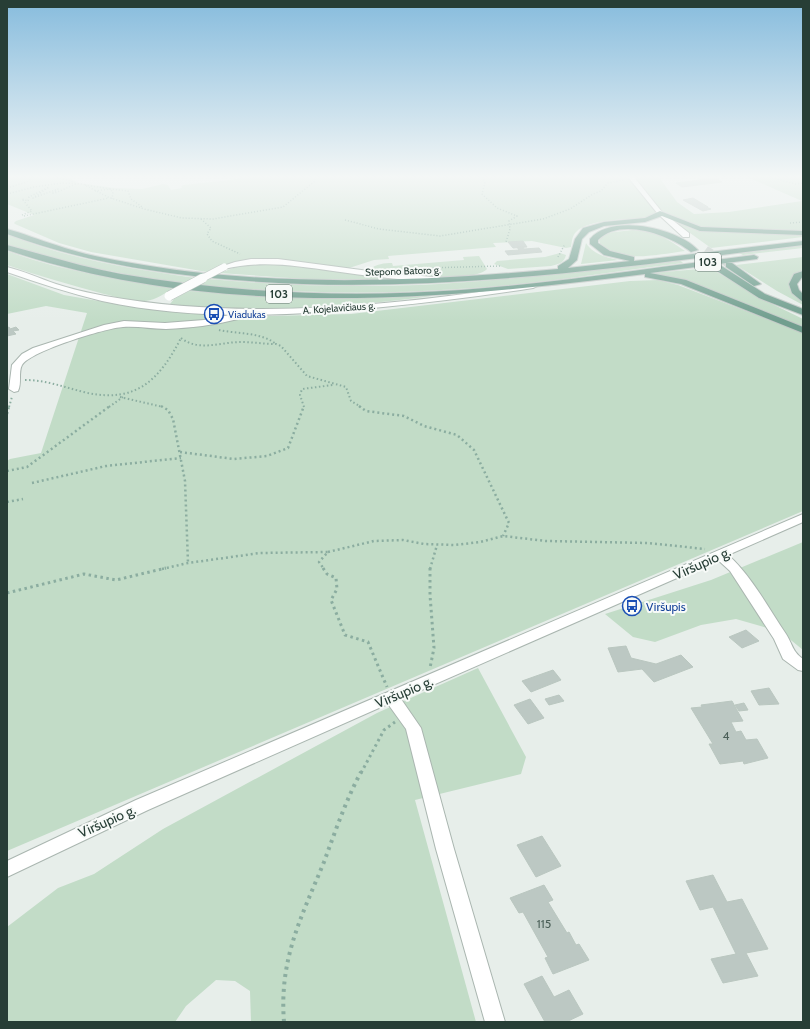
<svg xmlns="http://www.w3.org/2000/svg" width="810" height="1029" viewBox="0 0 810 1029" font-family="Cabin,sans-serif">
  <rect width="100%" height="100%" fill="#e7eeea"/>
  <g fill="#c2dcc7">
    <path d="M7,177H67L79,183L115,188L142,189L163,184L168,185L171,190L182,188L181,186L184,185L239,179L238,177H659L677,202L694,214L729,212L802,201L747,177H803V231L715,230L690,225L672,215L662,211L657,212L650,217C631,220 589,218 576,232C572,236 572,241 571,247L566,248L532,241L493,243L496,247L388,256L389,259L374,260L346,269L273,258L247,259L219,266L207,272L91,252L59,243L15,224L14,223L16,221L34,215L7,204Z"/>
    <polygon points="669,218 692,229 706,231 803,234 803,237 711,248"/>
    <path d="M633,230C656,232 667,238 685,251C661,254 619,264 600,245L599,240L606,233Z"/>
    <path d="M7,234C67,259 132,269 196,278L185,283L135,276L64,262L7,245Z"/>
    <path d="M586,243C593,254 605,257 618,260L581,264Z"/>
    <polygon points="803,245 803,248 743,255 739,253"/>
    <path d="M7,251C61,271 117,279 174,288C165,293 156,300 146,301C132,302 117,297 104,294C71,285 39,276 7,265Z"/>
    <path d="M560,253L566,255C564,263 559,264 551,266L508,269L494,264L497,261L545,257Z"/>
    <path d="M479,256L487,269C472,284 399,275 376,273L371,269C375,264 385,263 392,263L393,266L464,260L463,257Z"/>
    <polygon points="803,257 803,271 792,278 789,285 793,293 803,302 803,305 777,291 736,265"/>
    <path d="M680,260L683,263C609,272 533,285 458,289C371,295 285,293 198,285L209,279C286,286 362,288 439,284C520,279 600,269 680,260Z"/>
    <polygon points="244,264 274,264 404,280 304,279 220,273"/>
    <polygon points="710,268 764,300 803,319 803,328 677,279 653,273"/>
    <polygon points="7,274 64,295 133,307 169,311 272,316 351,314 630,281 658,280 678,285 803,333 803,511 7,851 7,461 10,459 41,453 87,313 46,306 7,314"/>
    <path d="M189,291L324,298L433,296C368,304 305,310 239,309C217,309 192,310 170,304L174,299Z"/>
    <polygon points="803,542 803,650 781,632 736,619 701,625 655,642 633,637 605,614 711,580"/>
    <polygon points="478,668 526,757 521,774 415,800 476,1022 251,1022 250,991 235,981 216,980 186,1006 175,1022 7,1022 7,927 58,888 94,874 163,829 377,713"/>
  </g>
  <g fill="#bcc8c3" stroke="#bac7c0">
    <polygon points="715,178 722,182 682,187 676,183"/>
    <polygon points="693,198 708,207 706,207 711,209 703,211 683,200"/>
    <polygon points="523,241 527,247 513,248 508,242"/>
    <polygon points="517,247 523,247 524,249 539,248 542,252 508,255 505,251 519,250"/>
    <polygon points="9,327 10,329 16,327 19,330 13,331 16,334 7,336 7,328"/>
    <polygon points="746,630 759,641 742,648 729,637"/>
    <polygon points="626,646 631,658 656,664 681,655 693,667 654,682 642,669 618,672 608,648"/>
    <polygon points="553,670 561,680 531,692 522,681"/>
    <polygon points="769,688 779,704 759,705 751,691"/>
    <polygon points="559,695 564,701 549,705 545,699"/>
    <polygon points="530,699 544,718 528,724 514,705"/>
    <polygon points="732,701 743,721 731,722 736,732 741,731 746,740 757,739 768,758 744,764 743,761 720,764 709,744 713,744 691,708 702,707 701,705"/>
    <polygon points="744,703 748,710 739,711 735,705"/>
    <polygon points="542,836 561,866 536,877 517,845"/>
    <polygon points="713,875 727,902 742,899 768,949 746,953 758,976 723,983 711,959 736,954 713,907 700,910 686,881"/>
    <polygon points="544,885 553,900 548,902 567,933 569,932 576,945 579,944 589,960 553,974 545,958 548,957 523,912 519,913 510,898"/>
    <polygon points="542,976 554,997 569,990 583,1014 566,1022 545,1022 524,984"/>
  </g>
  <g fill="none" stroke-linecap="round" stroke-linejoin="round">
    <polyline stroke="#c1cbc6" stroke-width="7" stroke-dasharray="7 3.5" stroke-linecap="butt" points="706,249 729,265"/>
    <g stroke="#aab6b0" stroke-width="2">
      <g id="street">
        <polygon points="628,177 634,177 662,212 689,233 689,237 683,237 658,214"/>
        <path d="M251,259H278L384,273L434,277L438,279L434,281C400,280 367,276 333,271C296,266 262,260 224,269L220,267L235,262Z"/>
        <path d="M7,267C23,271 39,278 56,284C71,289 89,293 105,296C246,321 393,306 533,284L537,286L533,288C483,296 433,302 383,307C291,316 194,321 102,301C70,293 38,283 7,272Z"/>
        <path d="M235,314L239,317L238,319C215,325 190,328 166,329C152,329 137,326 123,327C106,328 31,351 22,365C18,372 22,383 18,391L14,392L9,389L12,365L22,354L33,348L104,325L124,321L165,323L204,320Z"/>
        <path d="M803,514V522L728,555C751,575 769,609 786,634C793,645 792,651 803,659V671L798,670L783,659L774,639L730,571L718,560L401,699L421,728L454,849L505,1022H485L436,849L406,729L388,704L148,810L7,877V861L136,800Z"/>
      </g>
    </g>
    <g stroke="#c3c9c7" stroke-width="2">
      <g id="primary">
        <path d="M660,211L701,227L803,231V235L700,231L662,216L645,222L604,226L589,232L582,239L577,260L568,268L630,261L604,255L590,244V239C611,213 678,228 698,250L691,252C669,235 621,217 598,240V243L610,251L634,257V261L803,241V245C615,268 425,296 236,280C157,274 81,261 7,234V229C23,233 39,240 56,245C79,253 102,258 126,262C269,288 414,282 558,269V266L569,259L575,239L583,228L604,222L645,218Z"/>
        <path d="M7,245C45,255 82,267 121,274C232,293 347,298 461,290C559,283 656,267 754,255L758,257L757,259L650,273L686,280L803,327V333L681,284L645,277V274C435,301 212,319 7,250Z"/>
        <polygon points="726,263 732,263 761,284 754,286 726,267"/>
        <polygon points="714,265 720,265 765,294 803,309 803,315 759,298 714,269"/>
        <polygon points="803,271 803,276 797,284 799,290 803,294 803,302 792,293 789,284 794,274"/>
      </g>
    </g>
    <g stroke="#8bada0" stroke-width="1.5" stroke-dasharray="1 2" stroke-linecap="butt">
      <polyline points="54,177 75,182"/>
      <polyline points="482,177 485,183 482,194 497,208 517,216 509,221 510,229 506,242"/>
      <polyline points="769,177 796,184 803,183"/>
      <polyline points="85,185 110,189 113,192 112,199"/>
      <polyline points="7,188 27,182 32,177"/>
      <polyline points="95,191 110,189 128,191 131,199 142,207"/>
      <polyline points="7,194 34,187 62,183 83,184 108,197 144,209 182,218 213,219 283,207 315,181 315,177"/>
      <polyline points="22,215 32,211 22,199 28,201 29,197 49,187 33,198 58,189 53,193 55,193 76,184"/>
      <polyline points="24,216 109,198"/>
      <polyline points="201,219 211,228 207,234 212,241 240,254"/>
      <polyline points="345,220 379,229 440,236 543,219 570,209 593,194 601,191 608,183 624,180"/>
      <polyline points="790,223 803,222"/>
      <polyline points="558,257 565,244"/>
      <polyline points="424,268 501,266"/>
    </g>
    <g stroke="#8bada0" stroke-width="2" stroke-dasharray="1.5 2.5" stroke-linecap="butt">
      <path d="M219,330C237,334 261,332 276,344"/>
      <path d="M181,338C199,352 220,342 241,342C253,342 264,344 276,344L281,346L307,376L346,387L351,401L361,407"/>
      <path d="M25,380C47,380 66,388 88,393C137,403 160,379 181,338"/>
      <polyline points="120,397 163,407"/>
      <polyline points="9,407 12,397"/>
      <polyline points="109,407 123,397"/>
      <polyline points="304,407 300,395 302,389 333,385"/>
    </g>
    <g stroke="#8bada0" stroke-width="2.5" stroke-dasharray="2 3" stroke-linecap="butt">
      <polyline points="161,406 168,410 173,419 185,481 188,563"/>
      <polyline points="359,406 366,411 404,416 424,426 457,435 474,450 509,523 503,536"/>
      <polyline points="7,414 9,406"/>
      <polyline points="180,452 234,459 267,456 288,448 304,406"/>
      <polyline points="7,471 27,467 110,406"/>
      <polyline points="32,483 106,466 181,458"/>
      <polyline points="7,502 23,499"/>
      <polyline points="328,552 374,541 403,540 424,544 455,545 480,542 503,536 546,541 648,543 705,549"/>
      <polyline points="162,569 188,563 260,553 328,552 319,562 324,569"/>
      <polyline points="430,569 437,545"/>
    </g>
    <g stroke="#8bada0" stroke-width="3" stroke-dasharray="2.5 3.5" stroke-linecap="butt">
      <polyline points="323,568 327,574 336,578 337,589 331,600 345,635 368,642 387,687"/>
      <polyline points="430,568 430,595 434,648 430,668"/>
      <polyline points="7,593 84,574 116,580 166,568"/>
      <polyline points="361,773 384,730 395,722"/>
    </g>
    <path stroke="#8bada0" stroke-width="4" stroke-dasharray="3 4.5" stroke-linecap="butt" d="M284,1022C279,959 301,918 324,862C335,832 346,800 361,772"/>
    <use href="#street" fill="#fff" fill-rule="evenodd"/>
    <use href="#primary" fill="#709e8e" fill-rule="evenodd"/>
    <g stroke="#aab6b0" stroke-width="8" stroke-linecap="butt">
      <polyline id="street-bridge-far1" points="201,279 224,267"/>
    </g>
    <g stroke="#aab6b0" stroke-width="10" stroke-linecap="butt">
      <polyline id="street-bridge" points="169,296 203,278"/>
    </g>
    <use href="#street-bridge-far1" stroke="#fff" stroke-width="7"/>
    <use href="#street-bridge" stroke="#fff" stroke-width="9"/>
  </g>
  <linearGradient id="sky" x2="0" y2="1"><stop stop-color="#87bcdd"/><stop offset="0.55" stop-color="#f4f7f6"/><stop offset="1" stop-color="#f4f7f6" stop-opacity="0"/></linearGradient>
  <rect width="810" height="321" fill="url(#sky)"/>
  <defs>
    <g id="bus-ring" transform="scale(1)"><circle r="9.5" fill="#f7faf8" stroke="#1a4fb4" stroke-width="1.5"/><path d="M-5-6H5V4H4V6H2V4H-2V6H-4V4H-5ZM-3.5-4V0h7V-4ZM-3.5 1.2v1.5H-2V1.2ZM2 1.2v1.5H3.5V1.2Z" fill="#1a4fb4"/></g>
  </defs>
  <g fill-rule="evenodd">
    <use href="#bus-ring" x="214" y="314"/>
    <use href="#bus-ring" x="632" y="606"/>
  </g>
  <g text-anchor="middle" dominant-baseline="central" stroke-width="4" stroke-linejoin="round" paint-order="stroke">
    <g font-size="10" fill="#273e36" stroke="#f7faf8">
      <text transform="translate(403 271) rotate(-2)">Stepono Batoro g.</text>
      <text transform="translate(339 308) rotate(-4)">A. Kojelavičiaus g.</text>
    </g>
    <g font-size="10" fill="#164399" stroke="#f7faf8" text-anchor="start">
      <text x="228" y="314">Viadukas</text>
    </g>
    <g fill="#f7faf8" stroke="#657670" stroke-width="1">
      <rect x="695" y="253" width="26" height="18" rx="3"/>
      <rect x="266" y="285" width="26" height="18" rx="3"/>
    </g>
    <g font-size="11" font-weight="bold" fill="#273e36">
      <text x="708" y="262">103</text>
      <text x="279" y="294">103</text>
    </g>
    <g font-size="12" fill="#164399" stroke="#f7faf8" text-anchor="start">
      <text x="646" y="606">Viršupis</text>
    </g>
    <g font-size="12" fill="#4c6059">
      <text x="726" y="735">4</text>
      <text x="544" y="923">115</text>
    </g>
    <g font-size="14" fill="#273e36" stroke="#f7faf8">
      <text transform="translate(702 563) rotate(-24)">Viršupio g.</text>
      <text transform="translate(404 692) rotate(-23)">Viršupio g.</text>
      <text transform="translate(107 821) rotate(-24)">Viršupio g.</text>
    </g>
  </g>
  <rect width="810" height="1029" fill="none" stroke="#273e36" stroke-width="16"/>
</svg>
